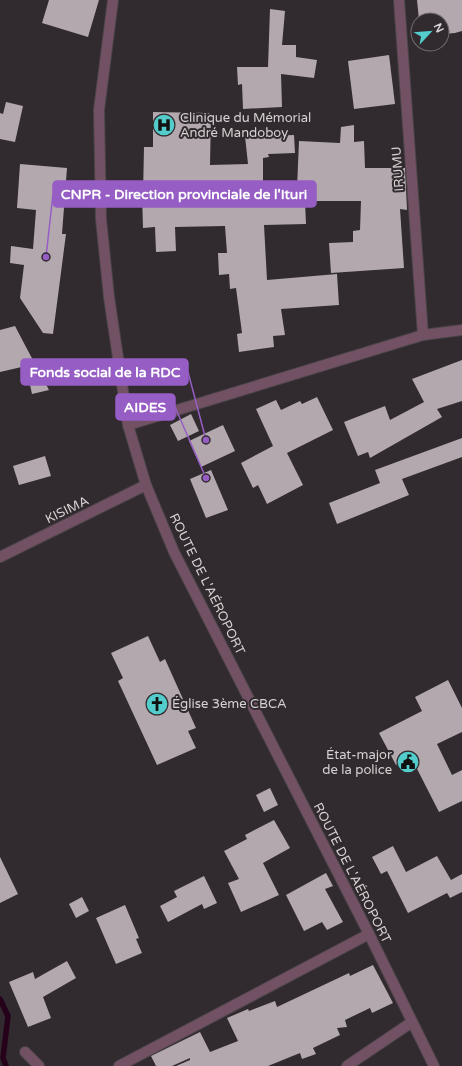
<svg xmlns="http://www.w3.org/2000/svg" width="462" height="1066" viewBox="0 0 462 1066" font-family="'Varela Round',sans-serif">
  <rect width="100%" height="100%" fill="#312a2e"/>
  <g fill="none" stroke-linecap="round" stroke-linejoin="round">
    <polyline stroke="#25021a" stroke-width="5.5" points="0,999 8,1016 3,1058 6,1066"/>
  </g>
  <g fill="#b2a8ad">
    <polygon points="49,0 99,0 88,37 42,23"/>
    <polygon points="417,0 462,0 462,31 455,33 442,34 442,20 419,20"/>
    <polygon points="270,9 285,11 282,45 296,45 296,57 317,60 314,78 281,74 282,107 243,109 242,84 238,85 237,67 268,67"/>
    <polygon points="389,55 395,104 354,109 348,61"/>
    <polygon points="6,102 23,106 15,142 0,139 0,113 3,114"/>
    <polygon points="153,112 211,113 210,165 248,164 245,136 266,134 266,136 294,135 295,153 268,154 269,157 263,158 263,189 297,188 299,141 340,143 341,127 354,125 354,142 364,141 365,168 405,168 407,210 400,209 404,268 331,273 329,243 353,242 353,231 360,230 361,201 305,201 306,224 264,225 267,280 337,274 339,305 281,309 285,335 273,336 274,347 239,352 237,334 242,333 236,288 230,289 229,274 219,275 218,253 227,253 225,226 175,227 176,251 156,252 155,227 143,228 142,195 143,195 144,147 153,147"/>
    <polygon points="20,164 67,168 62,234 66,234 53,334 43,333 20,298 24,265 10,263 11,246 33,249 36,210 17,208"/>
    <polygon points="15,326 26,347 49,390 32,394 26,366 0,372 0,330"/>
    <polygon points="462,360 462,401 437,409 442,417 370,458 368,452 358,456 344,422 385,406 390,420 424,402 412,379"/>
    <polygon points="317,397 333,430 287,453 303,485 267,504 258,485 253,488 241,463 273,446 256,409 276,400 281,410 300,401 302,404"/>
    <polygon points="191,414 199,431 178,441 170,425"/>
    <polygon points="223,425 235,451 201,467 189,441"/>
    <polygon points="462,438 462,457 402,479 409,495 337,524 329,503 380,483 375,470"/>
    <polygon points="45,456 51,476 19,485 13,466"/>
    <polygon points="211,470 228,510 206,518 190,479"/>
    <polygon points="148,636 160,662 165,659 196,728 188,731 196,748 157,765 118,681 123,678 111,653"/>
    <polygon points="448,680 462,708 462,732 437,744 452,775 462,770 462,801 439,812 411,757 396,765 379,733 422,711 415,697"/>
    <polygon points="270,788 278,805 264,812 256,795"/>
    <polygon points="274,820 290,848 263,863 279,895 241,912 228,883 239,879 224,851 247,839 245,835"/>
    <polygon points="393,846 406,872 437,856 451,880 462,874 462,892 450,898 447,893 408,913 387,871 381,874 372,857"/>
    <polygon points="0,857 18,894 0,903"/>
    <polygon points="326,873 333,886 325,889 343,922 327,930 322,922 304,931 286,895"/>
    <polygon points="204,876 217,903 204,909 202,904 168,922 160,906 177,897 174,891"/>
    <polygon points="82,897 89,911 76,918 69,904"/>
    <polygon points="125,905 139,938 136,939 142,953 116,964 96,918"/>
    <polygon points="67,961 76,978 43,997 51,1018 28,1027 9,982 33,972 35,979"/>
    <polygon points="373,965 393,1003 372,1013 370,1008 345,1020 347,1027 337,1028 340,1035 313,1048 316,1054 302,1059 300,1053 268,1066 176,1066 190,1060 190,1058 172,1066 156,1066 151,1056 200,1032 210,1052 238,1041 227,1018 248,1009 249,1011 275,1001 277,1007 349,973 350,976"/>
  </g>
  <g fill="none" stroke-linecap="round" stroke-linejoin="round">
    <g stroke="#4b4548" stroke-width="12">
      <g id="minor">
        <polyline points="399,0 423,335"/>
        <polyline points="128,425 423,335 462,330"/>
        <polyline points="0,557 146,485"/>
        <polyline points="25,1052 39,1066"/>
        <polyline points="119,1066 369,934"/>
        <polyline points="347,1066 412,1022"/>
      </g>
    </g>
    <g stroke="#4b4548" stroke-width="12">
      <polyline id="tertiary" points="113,0 99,110 101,219 109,297 128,425 146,485 174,552 369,934 434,1066"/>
    </g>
    <use href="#minor" stroke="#735165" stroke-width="10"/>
    <use href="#tertiary" stroke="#735165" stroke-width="10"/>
  </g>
  <defs>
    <g id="hospital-disc" transform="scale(1.15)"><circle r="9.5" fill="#53cdcb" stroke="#312a2e"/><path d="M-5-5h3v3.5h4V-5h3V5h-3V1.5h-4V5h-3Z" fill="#111"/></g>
    <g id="church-disc" transform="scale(1.15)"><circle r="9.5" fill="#53cdcb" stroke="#312a2e"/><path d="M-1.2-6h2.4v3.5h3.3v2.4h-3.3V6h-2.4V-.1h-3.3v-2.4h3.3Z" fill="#111"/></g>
    <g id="civic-disc" transform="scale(1.15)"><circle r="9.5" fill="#53cdcb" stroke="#312a2e"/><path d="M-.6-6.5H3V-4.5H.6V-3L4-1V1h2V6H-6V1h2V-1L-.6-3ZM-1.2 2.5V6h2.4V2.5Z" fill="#111"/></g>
  </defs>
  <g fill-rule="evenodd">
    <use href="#hospital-disc" x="164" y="125"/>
    <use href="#church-disc" x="157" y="704"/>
    <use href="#civic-disc" x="408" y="762"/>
  </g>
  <g text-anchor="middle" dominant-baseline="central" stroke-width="4" stroke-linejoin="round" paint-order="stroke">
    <g font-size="13" fill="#d6d1d3" stroke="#312a2e" text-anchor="start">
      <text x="180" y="118">Clinique du Mémorial<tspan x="180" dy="15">André Mandoboy</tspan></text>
      <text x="172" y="704">Église 3ème CBCA</text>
      <text x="392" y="755" text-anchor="end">État-major<tspan x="392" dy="15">de la police</tspan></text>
    </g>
    <g font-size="13" fill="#d6d1d3" stroke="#312a2e">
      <text transform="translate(398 169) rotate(-94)">IRUMU</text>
      <text transform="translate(67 510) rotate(-26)">KISIMA</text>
      <text transform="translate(207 584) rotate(64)">ROUTE DE L'AÉROPORT</text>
      <text transform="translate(352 873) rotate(63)">ROUTE DE L'AÉROPORT</text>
    </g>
  </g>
  <path fill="none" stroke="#965ec5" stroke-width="1.5" d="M46 257L53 194M206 440L188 372M206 478L175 407"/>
  <g fill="#965ec5" stroke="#312a2e" stroke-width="1.5">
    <circle cx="46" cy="257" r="4"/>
    <circle cx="206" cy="440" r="4"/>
    <circle cx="206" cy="478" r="4"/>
  </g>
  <g fill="#965ec5" stroke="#965ec5" stroke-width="1.5">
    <rect x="53" y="181" width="263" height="26" rx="4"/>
    <rect x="21" y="359" width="167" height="26" rx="4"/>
    <rect x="116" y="394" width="59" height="26" rx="4"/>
  </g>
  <g font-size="14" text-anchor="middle" font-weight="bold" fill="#fff">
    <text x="184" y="199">CNPR - Direction provinciale de l'Ituri</text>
    <text x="105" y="377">Fonds social de la RDC</text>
    <text x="145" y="412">AIDES</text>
  </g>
  <g transform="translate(430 32) rotate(64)"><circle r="19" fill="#312a2e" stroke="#736d70"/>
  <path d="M0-3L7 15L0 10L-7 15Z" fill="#53cdcb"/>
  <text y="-6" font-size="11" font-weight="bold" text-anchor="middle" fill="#d6d1d3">N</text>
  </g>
</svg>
